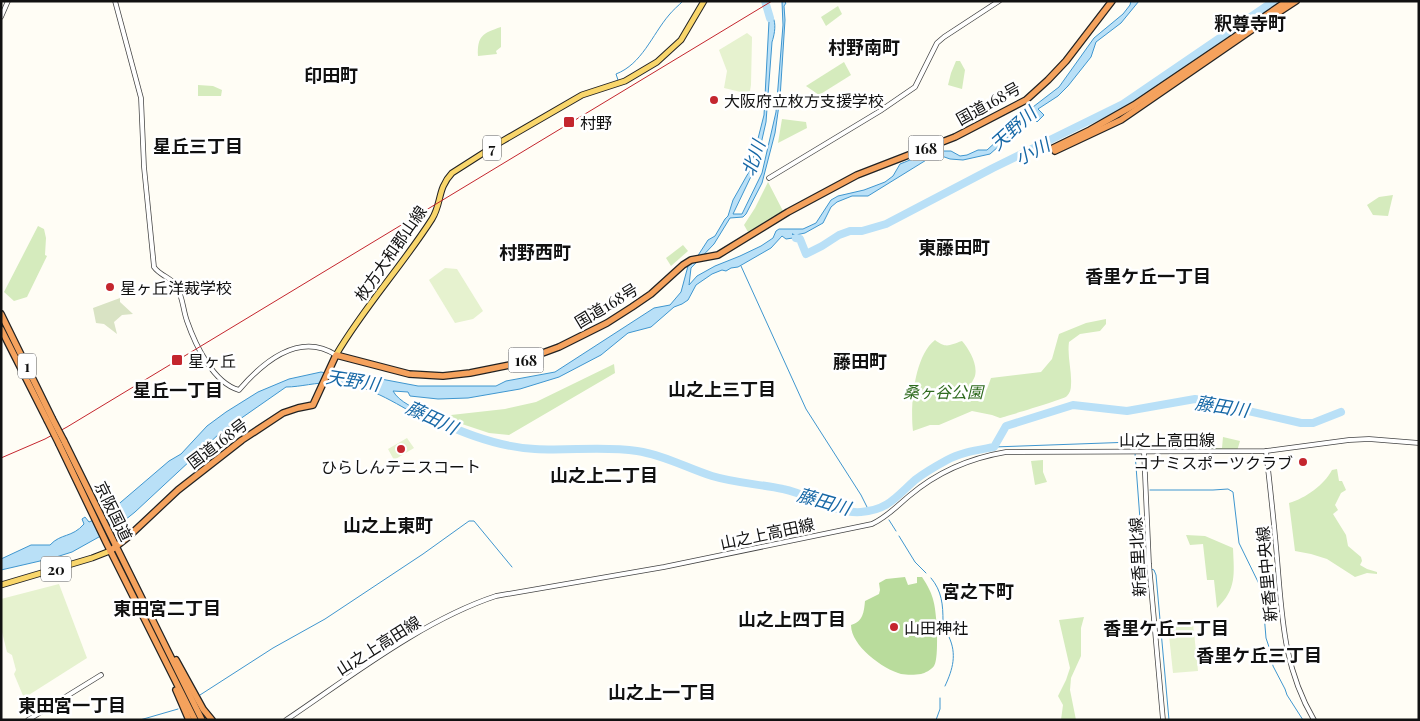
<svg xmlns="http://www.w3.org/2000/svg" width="1420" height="721" viewBox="0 0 1420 721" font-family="'Playfair Display','Noto Sans JP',serif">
  <rect width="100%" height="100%" fill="#fffdf5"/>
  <g fill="#d5ebbd">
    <polygon points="838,6 842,14 826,26 821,17"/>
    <path d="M501,27V47L496,51L497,54L478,56C477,36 483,33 501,27Z"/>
    <polygon points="956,61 960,61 965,70 962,89 948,85 951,73"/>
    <polygon points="844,62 851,75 819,95 806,86"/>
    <polygon points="198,85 213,86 222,90 221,96 198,96"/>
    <polygon points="782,119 806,122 807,128 778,143"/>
    <polygon points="768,182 783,211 748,232 744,225 755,208"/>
    <polygon points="1393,195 1388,216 1373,215 1367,205 1379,197"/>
    <polygon points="38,226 44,229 46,238 45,255 47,256 27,297 14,301 4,292"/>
    <polygon points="683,245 688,251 671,266 666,258"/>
    <path d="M1106,319V324L1100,331L1080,334L1069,342C1067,356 1072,371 1071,385C1071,389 1070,393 1067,396C1065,399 1010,415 1000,418L992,415L972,411L939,425H930L913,431C910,406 914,356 935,340C947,349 949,345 962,341C969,349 978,364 975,376C973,381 971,382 971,388C977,393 981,393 987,389L991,378L1041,372L1052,359L1059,334L1086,323Z"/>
    <polygon points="614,364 615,373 509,435 489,433 450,420 449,417 451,415 505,409 536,402"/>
    <polygon points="1223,437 1240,441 1237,451 1211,451 1211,448 1222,448"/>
    <polygon points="1043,460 1043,472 1047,482 1035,485 1031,461"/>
    <path d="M1337,469L1339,481H1342L1346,490L1341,493L1335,505L1338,510L1333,514L1346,535L1348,546L1361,557L1362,561L1360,565L1367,569L1377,572V574L1367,573L1355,577L1327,559L1311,554L1295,551L1289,503C1306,498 1324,485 1332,470Z"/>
    <path d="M1186,535L1205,536L1233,548C1234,574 1237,589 1217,608L1214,580H1207L1203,544L1190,545Z"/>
    <polygon points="1084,617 1081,628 1081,656 1071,678 1070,690 1076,720 1061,720 1063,705 1058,696 1066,680 1070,668 1059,620"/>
  </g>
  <path fill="#b9dc9c" d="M905,577L908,585L917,583V577H922C935,596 935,606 937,628C937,636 938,661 934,666C931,670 925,673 921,674C915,675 907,675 901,674C883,669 851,646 851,625C863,622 864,612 865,601L879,594L880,590L879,583L886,579Z"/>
  <polygon fill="#d9e3c4" points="120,298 120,302 133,314 122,315 114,322 117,334 104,324 96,323 93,308"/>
  <g fill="#e6f2cf">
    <polygon points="747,33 752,37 751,85 750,91 745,93 724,88 727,71 719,50"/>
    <polygon points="445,268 457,269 483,311 473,319 455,323 429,280"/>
    <polygon points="407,438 414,448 394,460 388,449"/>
    <polygon points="59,584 87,658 24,698 14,674 16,670 12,655 7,652 1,628 1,599"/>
    <polygon points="1193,623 1198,671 1173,673 1168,626"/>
  </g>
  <path fill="#b9e0f7" stroke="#3f96cf" d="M784,1L786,3L784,6L785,20L780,98L775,133L762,183L746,214L743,217L730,218L714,244L691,268L689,285L697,276L715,266L740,256L761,246L773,238L776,231L779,229H803L816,223L831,200L838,196L864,190L885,182L893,176L900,164L920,156L939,151H951L960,156L967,155L978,150H987L999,139L1016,120L1059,87L1094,38L1123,14L1130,5L1131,1H1139L1121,23L1096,42L1091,57L1068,86L1058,96L1038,109L1044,115L1037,122L1033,117L1014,126L1007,139L990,154L963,160L950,159L936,154L868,196H852L837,202L831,207L823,223L805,233L796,235L792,234L800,237L803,243L801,244L799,240L793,238L786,239L782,236L771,248L738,267L731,268L726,271L722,270L712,274L696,285L688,300L682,304L674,307L651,327L628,333L601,355L559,377L520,389L468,398L438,399L410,396L408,392L393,391C399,402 416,409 427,414L424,419C394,403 367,383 332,383C316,382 301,387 286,387L220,433L135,512L115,528L72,552L53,558L1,570V559L31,545H50C61,533 72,538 84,524L82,519L85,517L89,522L107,514L169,461L181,454L207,426L226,412L258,392L289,379L321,372L367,381L381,379L418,386H496L506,381L555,372L654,308L670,305L681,292L688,266L697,257L708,240L715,236L725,219L728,216L733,200L750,170L764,115L769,21L766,9H769C770,14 772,16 774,20C776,27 774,36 772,42L766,122L756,166L733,214H742L762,173L776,112L783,25L782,2Z"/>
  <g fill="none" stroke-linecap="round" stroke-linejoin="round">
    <g stroke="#3f96cf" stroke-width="1">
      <path d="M618,80L616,74C642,64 652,35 669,15C673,10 678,6 683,1"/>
      <polyline points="741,266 806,409 861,495 869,511"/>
      <polyline points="994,447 1133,442 1134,449"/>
      <polyline points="1135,453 1143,559 1144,565 1147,567"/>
      <polyline points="1150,490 1213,490 1228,489 1233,492 1239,543 1262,590 1266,638 1270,650 1273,666 1285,689 1287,695 1303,720"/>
      <polyline points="889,520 896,531"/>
      <polyline points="899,536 915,562 926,573"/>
      <polyline points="1151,569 1154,570 1156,575 1169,720"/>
      <path d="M931,578C942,591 943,605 943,621"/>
      <path d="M945,686C953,669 957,654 949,637"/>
      <polyline points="200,695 273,648 325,619 423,554 469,521 474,521 512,567"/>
      <polyline points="140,720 178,709"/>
      <polyline points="936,720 940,709 940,698"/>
    </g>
    <g stroke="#b9e0f7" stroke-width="8">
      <polyline points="765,1 770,18"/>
      <polyline points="796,238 800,239 806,254 822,246 839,235 850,231 862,231 886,224 993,168 1123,104 1274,1"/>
      <path d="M417,412C454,429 494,447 535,449C569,451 604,446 637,451C664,455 687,468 712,476C735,483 759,484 783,489C810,494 832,514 861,512C888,510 896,497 915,480C924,473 936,466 947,460C961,452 978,450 994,447L1006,426L1073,405L1127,411L1195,399L1301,423H1313L1341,412"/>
    </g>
    <g stroke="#444" stroke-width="5.5">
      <g id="minor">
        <path d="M115,1L141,98L144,167L154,267C160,276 173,278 177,287C183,298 183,310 187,321C195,344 213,383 239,390C262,363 299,331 336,355"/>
        <polyline points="1,17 8,1"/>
        <polyline points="769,178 880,111 915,87 937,43 944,37 999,1"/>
        <path d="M1266,451C1270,486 1274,522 1277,558C1282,616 1283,667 1314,720"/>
        <polyline points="1144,452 1149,564 1163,720"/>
        <polyline points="28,720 101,675"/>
        <path d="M286,720C350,677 423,620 496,596L664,567L872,524C887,517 896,507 909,496C936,473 970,458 1006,452L1266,451L1349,440L1369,439L1419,443"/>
      </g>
    </g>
    <g stroke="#222" stroke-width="7">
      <g id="major">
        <path d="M336,355C364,307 402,266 432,219C442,203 437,189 452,173L499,143L582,95L625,81L657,62L681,40L704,1"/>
        <polyline points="1,585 92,558 110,551"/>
      </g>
    </g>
    <g stroke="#222" stroke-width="8">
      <g id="highway">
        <polyline points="1252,25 1287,1"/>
        <polyline points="1053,148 1090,130 1134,105 1239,34"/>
        <polyline points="1055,151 1121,120 1256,27 1296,1"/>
        <polyline points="1,314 52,418"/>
        <polyline points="1,329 47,420"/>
        <polyline points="64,441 202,720"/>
        <polyline points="59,444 106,542 195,720"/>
        <polyline points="110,551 128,537 178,490 242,440 283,413 298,408 313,405 336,355 409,374 443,376 470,373 510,365 559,347 607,323 632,307 651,294 683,265 691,260 718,255 788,212 857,175 955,137 1026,100 1048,80 1066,61 1112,1"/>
        <polyline points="176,660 203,709 212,720"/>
        <polyline points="176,690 189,720"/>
      </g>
    </g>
    <use href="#minor" stroke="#fff" stroke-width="4"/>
    <use href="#major" stroke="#f9d66b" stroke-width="5"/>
    <use href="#highway" stroke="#f5a25d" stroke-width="5.5"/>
    <polyline stroke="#c4262e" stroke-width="1" points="1,458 45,439 67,427 772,1"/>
    <g stroke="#222" stroke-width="8" stroke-linecap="butt">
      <g id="highway-bridge">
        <polyline points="52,418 64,441"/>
        <polyline points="47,420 59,444"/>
      </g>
    </g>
    <use href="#highway-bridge" stroke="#f5a25d" stroke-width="5.5"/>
  </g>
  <g fill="#c4262e" stroke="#fff" stroke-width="2">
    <circle cx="714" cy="100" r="5"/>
    <rect x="563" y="116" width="12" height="12" rx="2.5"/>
    <circle cx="110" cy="287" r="5"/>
    <rect x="171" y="354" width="12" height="12" rx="2.5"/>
    <circle cx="401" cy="449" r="5"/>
    <circle cx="1303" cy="462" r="5"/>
    <circle cx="894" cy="627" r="5"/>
  </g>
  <g text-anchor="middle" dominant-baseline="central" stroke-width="5" stroke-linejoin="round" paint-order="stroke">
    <g fill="#fff" stroke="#585858" stroke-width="1">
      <rect x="483" y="135.5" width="18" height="25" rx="4"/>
      <rect x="908.5" y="135.5" width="35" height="25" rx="4"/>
      <rect x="508.5" y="347.5" width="35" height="25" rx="4"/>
      <rect x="18" y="353.5" width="18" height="25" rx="4"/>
      <rect x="41" y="556.5" width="30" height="25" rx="4"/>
    </g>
    <g font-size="15" font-weight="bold" fill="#111">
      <text x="492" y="148">7</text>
      <text x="926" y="148">168</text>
      <text x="526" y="360">168</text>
      <text x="27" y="366">1</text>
      <text x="56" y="569">20</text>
    </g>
    <g font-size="16" fill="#111" stroke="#fff" text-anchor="start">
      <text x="724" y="100">大阪府立枚方支援学校</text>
      <text x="580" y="122">村野</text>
      <text x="120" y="287">星ヶ丘洋裁学校</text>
      <text x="188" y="360">星ヶ丘</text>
      <text x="1293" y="462" text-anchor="end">コナミスポーツクラブ</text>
      <text x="401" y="466" text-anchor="middle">ひらしんテニスコート</text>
      <text x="904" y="627">山田神社</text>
    </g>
    <g font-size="16" fill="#111" stroke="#fff">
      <text transform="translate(988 103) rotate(-29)">国道168号</text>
      <text transform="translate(390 253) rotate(-55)">枚方大和郡山線</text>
      <text transform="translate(606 305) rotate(-31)">国道168号</text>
      <text x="1167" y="439">山之上高田線</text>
      <text transform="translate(217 443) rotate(-37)">国道168号</text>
      <text transform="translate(114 511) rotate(64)">京阪国道</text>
      <text transform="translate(767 533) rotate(-12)">山之上高田線</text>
      <text transform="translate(1137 557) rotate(-93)">新香里北線</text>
      <text transform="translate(1266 574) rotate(-95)">新香里中央線</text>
      <text transform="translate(378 645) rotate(-32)">山之上高田線</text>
    </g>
    <g font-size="16" font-style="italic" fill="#2f6b1f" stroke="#fff">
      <text x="943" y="391">桑ヶ谷公園</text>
    </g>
    <g font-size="18" font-weight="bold" fill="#111" stroke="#fff">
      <text x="1250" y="23">釈尊寺町</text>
      <text x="864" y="47">村野南町</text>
      <text x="331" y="75">印田町</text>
      <text x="198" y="146">星丘三丁目</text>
      <text x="954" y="247">東藤田町</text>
      <text x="535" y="252">村野西町</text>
      <text x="1148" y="276">香里ケ丘一丁目</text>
      <text x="860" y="361">藤田町</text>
      <text x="722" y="389">山之上三丁目</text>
      <text x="178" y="390">星丘一丁目</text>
      <text x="604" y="475">山之上二丁目</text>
      <text x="388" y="525">山之上東町</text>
      <text x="978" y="591">宮之下町</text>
      <text x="167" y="608">東田宮二丁目</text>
      <text x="792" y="619">山之上四丁目</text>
      <text x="1166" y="628">香里ケ丘二丁目</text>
      <text x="1259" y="655">香里ケ丘三丁目</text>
      <text x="662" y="692">山之上一丁目</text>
      <text x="72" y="705">東田宮一丁目</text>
    </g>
    <g font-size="18" font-style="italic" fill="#1768a6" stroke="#fff">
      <text transform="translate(1013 128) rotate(-42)">天野川</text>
      <text transform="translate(1032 151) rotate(-27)">小川</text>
      <text transform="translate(753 158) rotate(-72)">北川</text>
      <text transform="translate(353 380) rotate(9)">天野川</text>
      <text transform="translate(1222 406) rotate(9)">藤田川</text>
      <text transform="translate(432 417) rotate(25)">藤田川</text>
      <text transform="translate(824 501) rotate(16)">藤田川</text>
    </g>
  </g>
  <rect width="1420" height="721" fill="none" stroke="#111111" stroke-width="5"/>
</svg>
